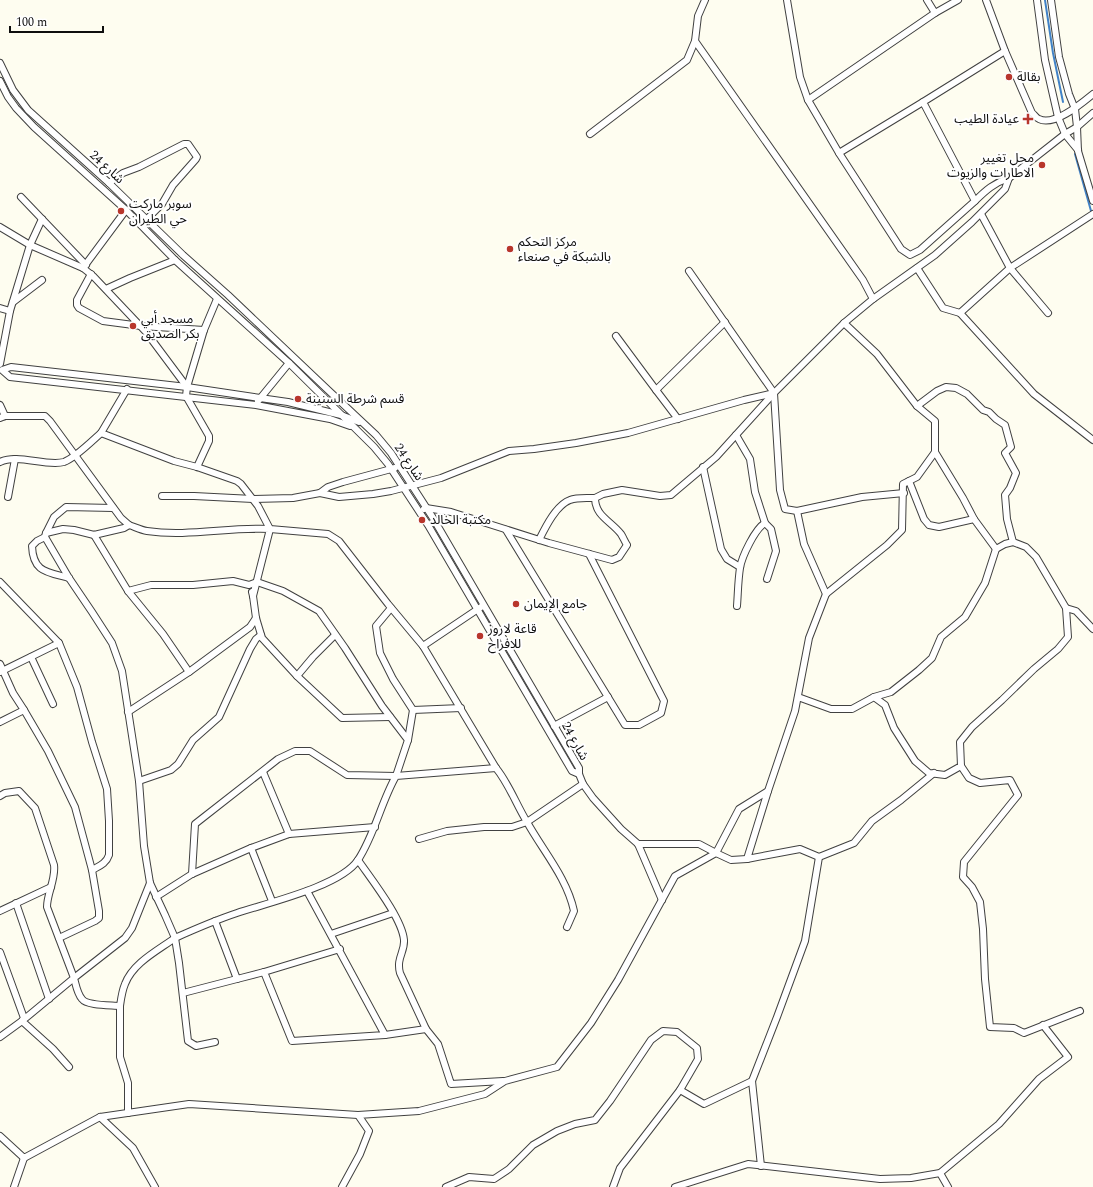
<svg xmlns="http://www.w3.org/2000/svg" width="1093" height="1187" viewBox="0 0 1093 1187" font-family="Spectral,'Noto Sans Arabic',serif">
  <rect width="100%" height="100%" fill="#fefdf0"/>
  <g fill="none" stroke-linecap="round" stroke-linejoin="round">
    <g stroke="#4182c7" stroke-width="2">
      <polyline points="1045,0 1053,53 1063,102"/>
      <polyline points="1075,154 1093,218"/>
    </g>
    <g stroke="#414141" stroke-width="8">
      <g id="minor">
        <polyline points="705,0 698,16 695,41 863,280 873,299"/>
        <polyline points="787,0 800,77 808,100 839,153 901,249 910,255 920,250 975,201 923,102 1005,51"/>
        <polyline points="927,0 935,13"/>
        <path d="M986,0L1005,51L1032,113C1034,114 1036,118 1039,119C1054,127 1082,103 1093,94"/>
        <polyline points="1037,0 1045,60 1058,117 1065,134 1078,150"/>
        <polyline points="1051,0 1059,57 1069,94 1075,109 1077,127 1078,151 1093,201"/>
        <polyline points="0,63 13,90 28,110 109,183 183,255 228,295 328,390 376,435 391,453 433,518 579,768 579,774 583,784 593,798 621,829 638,844 662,900"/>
        <polyline points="0,81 8,97 16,108 34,127 126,210 175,260 289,363 374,447 388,464 428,525 572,771 579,774"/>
        <polyline points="808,100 935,13 958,0"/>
        <polyline points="590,134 687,60 695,41"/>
        <polyline points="839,153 923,102"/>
        <polyline points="109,183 123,173 139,167 184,144 188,144 197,157 196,159 173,185 162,204 146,220"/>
        <polyline points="21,197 86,265"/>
        <path d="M975,201C986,190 994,183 1009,178L1065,134L1077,127L1093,113"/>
        <polyline points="126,210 83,268 93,276 146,332 187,387"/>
        <polyline points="981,214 1010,268 1093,214"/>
        <polyline points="0,227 30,245 83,268"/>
        <polyline points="917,268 943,308 960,313"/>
        <polyline points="689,271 774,393 780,490 785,509 797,511 862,497 904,493"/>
        <polyline points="91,274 77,300 77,305 79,308 103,321 141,326 204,330"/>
        <polyline points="106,289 130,278 175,260"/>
        <polyline points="13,302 42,280"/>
        <polyline points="0,308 10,311"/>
        <polyline points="1048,313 1010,268 960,313 1034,394 1093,440"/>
        <polyline points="616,336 656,390"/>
        <polyline points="0,364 10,311 30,245 42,219"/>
        <path d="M127,389L101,433L174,461L197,467L237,481L241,484L258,506L270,529L328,534L339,541L388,604L423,646L496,768C509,784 516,804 527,822C543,851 567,878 574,911L567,927"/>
        <polyline points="258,401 289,363"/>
        <polyline points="0,405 5,416"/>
        <polyline points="917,406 937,391 946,387 956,388 967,394 983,410 989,412 996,419 1005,425 1011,447 1005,453 1016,473 1010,488 1005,495 1007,519 1013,542"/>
        <polyline points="0,418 5,416 45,416 50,421 121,518 129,525"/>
        <polyline points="678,419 656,390 725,322"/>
        <polyline points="350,426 330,419 256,405 10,377 2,370 11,367 187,387 260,398 288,402 341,415 359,422"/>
        <polyline points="736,435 750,459 755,492 765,523 771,529 776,551 767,579"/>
        <polyline points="935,452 963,498 974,519"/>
        <path d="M0,462C17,453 46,467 64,462C75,458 92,441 101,433"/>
        <polyline points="197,467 209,441 209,436 186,396 187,387 204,330 217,299"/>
        <polyline points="703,467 721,549 727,559 740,567"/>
        <polyline points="909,481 924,519 929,525 939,527 974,519 996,549 1005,544 1013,542 1026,547 1036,557 1066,608 1076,611 1093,629"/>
        <polyline points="320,493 339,497 373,494 391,491 441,478 509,451 534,449 576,443 628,433 744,400 774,393"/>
        <polyline points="162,496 194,496 253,499 293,498 320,493 328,487 343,482 395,468"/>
        <polyline points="8,497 15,459"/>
        <path d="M424,509L426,508L451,512L549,543L612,560L619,557L627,545C625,542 623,537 621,534C611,521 595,516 595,498L603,494L622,490L660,496L671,495L716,457L774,393L844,323L873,299L935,255L972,222L1005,189L1009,178"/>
        <polyline points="797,511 804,544 826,594"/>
        <polyline points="506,530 625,725 639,725 661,713 664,701 589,554"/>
        <polyline points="46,533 54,517 66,507 113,508"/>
        <polyline points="94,535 128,591 163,634 189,672"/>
        <path d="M45,537L37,541L32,546C33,573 48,572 69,578"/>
        <path d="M539,540C545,528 556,505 570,500C577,497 587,498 595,498"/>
        <path d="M0,582L59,643L77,687L92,742L107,789L109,821V855C106,864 99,866 92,870"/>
        <polyline points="128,591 151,585 193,585 233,581 249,585 257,582 283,591 319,611 345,648 382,706 408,740 396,776 347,775 310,751 295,751 278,759 195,824 192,874"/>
        <polyline points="252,592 253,596 256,618 262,638 297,676 342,718 390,717"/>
        <path d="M253,596L270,529C229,527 188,537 147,531C141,530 135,527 129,525L124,528L94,535L74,530L63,529L46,533L45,537L69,578L92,612L112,643L122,671L139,781L144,846L150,883L165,915L175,938C195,929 216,920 237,913C267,903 341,886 358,860C375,834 381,802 396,776L496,768"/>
        <path d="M737,606C738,593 738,581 740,568C742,556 755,529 765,523"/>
        <polyline points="391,608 376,626 380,653 393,679 413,710 408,740"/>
        <polyline points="423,646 481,607"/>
        <polyline points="31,657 53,704"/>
        <polyline points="0,664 13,693 24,710 0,722"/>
        <polyline points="0,672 59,643"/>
        <polyline points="297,676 313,657 335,635"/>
        <polyline points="798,697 831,709 852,709 874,697 885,705 894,728 915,761 929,773 945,775 961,766 960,742 972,727 1002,700 1034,669 1058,649 1068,637 1066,608"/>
        <polyline points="874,697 891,692 919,670 932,658 941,637 965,617 985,583 996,549"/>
        <polyline points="24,710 48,751 75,807 92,870 99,911 99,918 95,921 59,938"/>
        <polyline points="413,710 461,708"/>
        <polyline points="128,712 189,672 250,627 256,618"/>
        <polyline points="554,726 608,697"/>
        <polyline points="961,766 969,778 980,783 1010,780 1018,795 964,862 963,877 972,887 980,902 983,929 985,979 990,1027 1014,1028 1024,1033 1080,1011"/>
        <polyline points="263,772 289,834"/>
        <polyline points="139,781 171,770 178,764 193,740 219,717 250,649 256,639 261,635"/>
        <polyline points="768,791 747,859 800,849 819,857 854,843 872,821 901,800 934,773"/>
        <path d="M0,796L5,793L19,791L35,808L54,865C56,879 47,893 47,907L74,978L22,1021L53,1049L69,1067"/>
        <polyline points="419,839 447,831 484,827 512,827 527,822 583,784"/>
        <polyline points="638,844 699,844 716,853 739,809 768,791 795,711 809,638 826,594 887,545 902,530 903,484 917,477 935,452 935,421 917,406 877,354 844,323"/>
        <polyline points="251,848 272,901"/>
        <path d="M358,860C371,879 402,918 404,940C405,952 396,958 400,973L426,1029L438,1044L451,1084L503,1081"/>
        <path d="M150,883L132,928L125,938L74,978C76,985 77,993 82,999C87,1006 111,1005 120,1006C121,999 122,991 125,984C133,963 157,951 175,938L179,963L188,1041L196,1046L215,1042"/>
        <polyline points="307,891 385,1035 292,1041 264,972 340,949"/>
        <polyline points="156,897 192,874 251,848 289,834 375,827"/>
        <polyline points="16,903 49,999"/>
        <polyline points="0,911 51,887"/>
        <polyline points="215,921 237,979 264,972"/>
        <polyline points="331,934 393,913"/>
        <polyline points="0,952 24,1018 22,1021 0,1037"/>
        <polyline points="183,993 237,979"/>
        <polyline points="120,1006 120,1057 128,1083 128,1113"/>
        <polyline points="385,1035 426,1029"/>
        <polyline points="680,1090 704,1104 752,1081"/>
        <polyline points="100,1117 133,1148 155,1187"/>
        <polyline points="0,1136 24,1158 100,1117 189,1104 358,1115"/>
        <polyline points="761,1166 752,1081 777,1017 805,941 819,857"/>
        <polyline points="940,1173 948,1187"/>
        <polyline points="14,1187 24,1158"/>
        <polyline points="342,1187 360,1154 369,1131 358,1115 419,1111 485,1094 505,1081 557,1067 591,1023 618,980 675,876 716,853 731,860 747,859"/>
        <polyline points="446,1187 469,1177 494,1179 509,1169 533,1145 557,1131 575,1124 595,1120 610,1101 651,1040 663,1031 677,1032 697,1048 698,1059 680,1090 620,1168 613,1187"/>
        <polyline points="675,1187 748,1164 880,1179 911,1178 940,1173 999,1124 1039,1079 1068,1057 1043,1025"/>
      </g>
    </g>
    <use href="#minor" stroke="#fff" stroke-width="6"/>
  </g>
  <g fill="#b8362c" stroke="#fff" stroke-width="1.5">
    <circle cx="1009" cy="77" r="4"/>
    <path d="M1026 113h4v4h4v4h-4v4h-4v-4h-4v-4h4z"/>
    <circle cx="1042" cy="165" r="4"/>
    <circle cx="121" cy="211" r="4"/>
    <circle cx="510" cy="249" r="4"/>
    <circle cx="133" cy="326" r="4"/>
    <circle cx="298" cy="399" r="4"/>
    <circle cx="422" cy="520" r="4"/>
    <circle cx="516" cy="604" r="4"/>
    <circle cx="480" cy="636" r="4"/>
  </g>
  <g text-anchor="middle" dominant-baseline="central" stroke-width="4" stroke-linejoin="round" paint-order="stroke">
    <g font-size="13" fill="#0e0e0e" stroke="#fff" text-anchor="start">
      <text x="1017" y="77">بقالة</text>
      <text x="1019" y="119" text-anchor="end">عيادة الطيب</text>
      <text x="1034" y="158" text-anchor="end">محل تغيير<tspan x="1034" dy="15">الاطارات والزيوت</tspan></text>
      <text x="129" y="204">سوبر ماركت<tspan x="129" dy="15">حي الطيران</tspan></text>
      <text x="518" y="242">مركز التحكم<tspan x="518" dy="15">بالشبكة في صنعاء</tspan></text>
      <text x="141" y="319">مسجد أبي<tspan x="141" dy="15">بكر الصديق</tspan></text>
      <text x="306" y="399">قسم شرطة السنينة</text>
      <text x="430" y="520">مكتبة الخالد</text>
      <text x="524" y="604">جامع الإيمان</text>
      <text x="488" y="629">قاعة لاروز<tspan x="488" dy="15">للافراح</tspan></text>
    </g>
    <g font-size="13" fill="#0e0e0e" stroke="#fff">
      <text transform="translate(107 167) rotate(43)">شارع 24</text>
      <text transform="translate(409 462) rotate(56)">شارع 24</text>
      <text transform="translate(575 741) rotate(61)">شارع 24</text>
    </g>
  </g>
  <path d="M10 26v6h93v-6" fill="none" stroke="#0e0e0e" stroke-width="2"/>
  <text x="16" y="26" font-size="12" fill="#0e0e0e" stroke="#ffffff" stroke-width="3" paint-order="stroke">100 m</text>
</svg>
